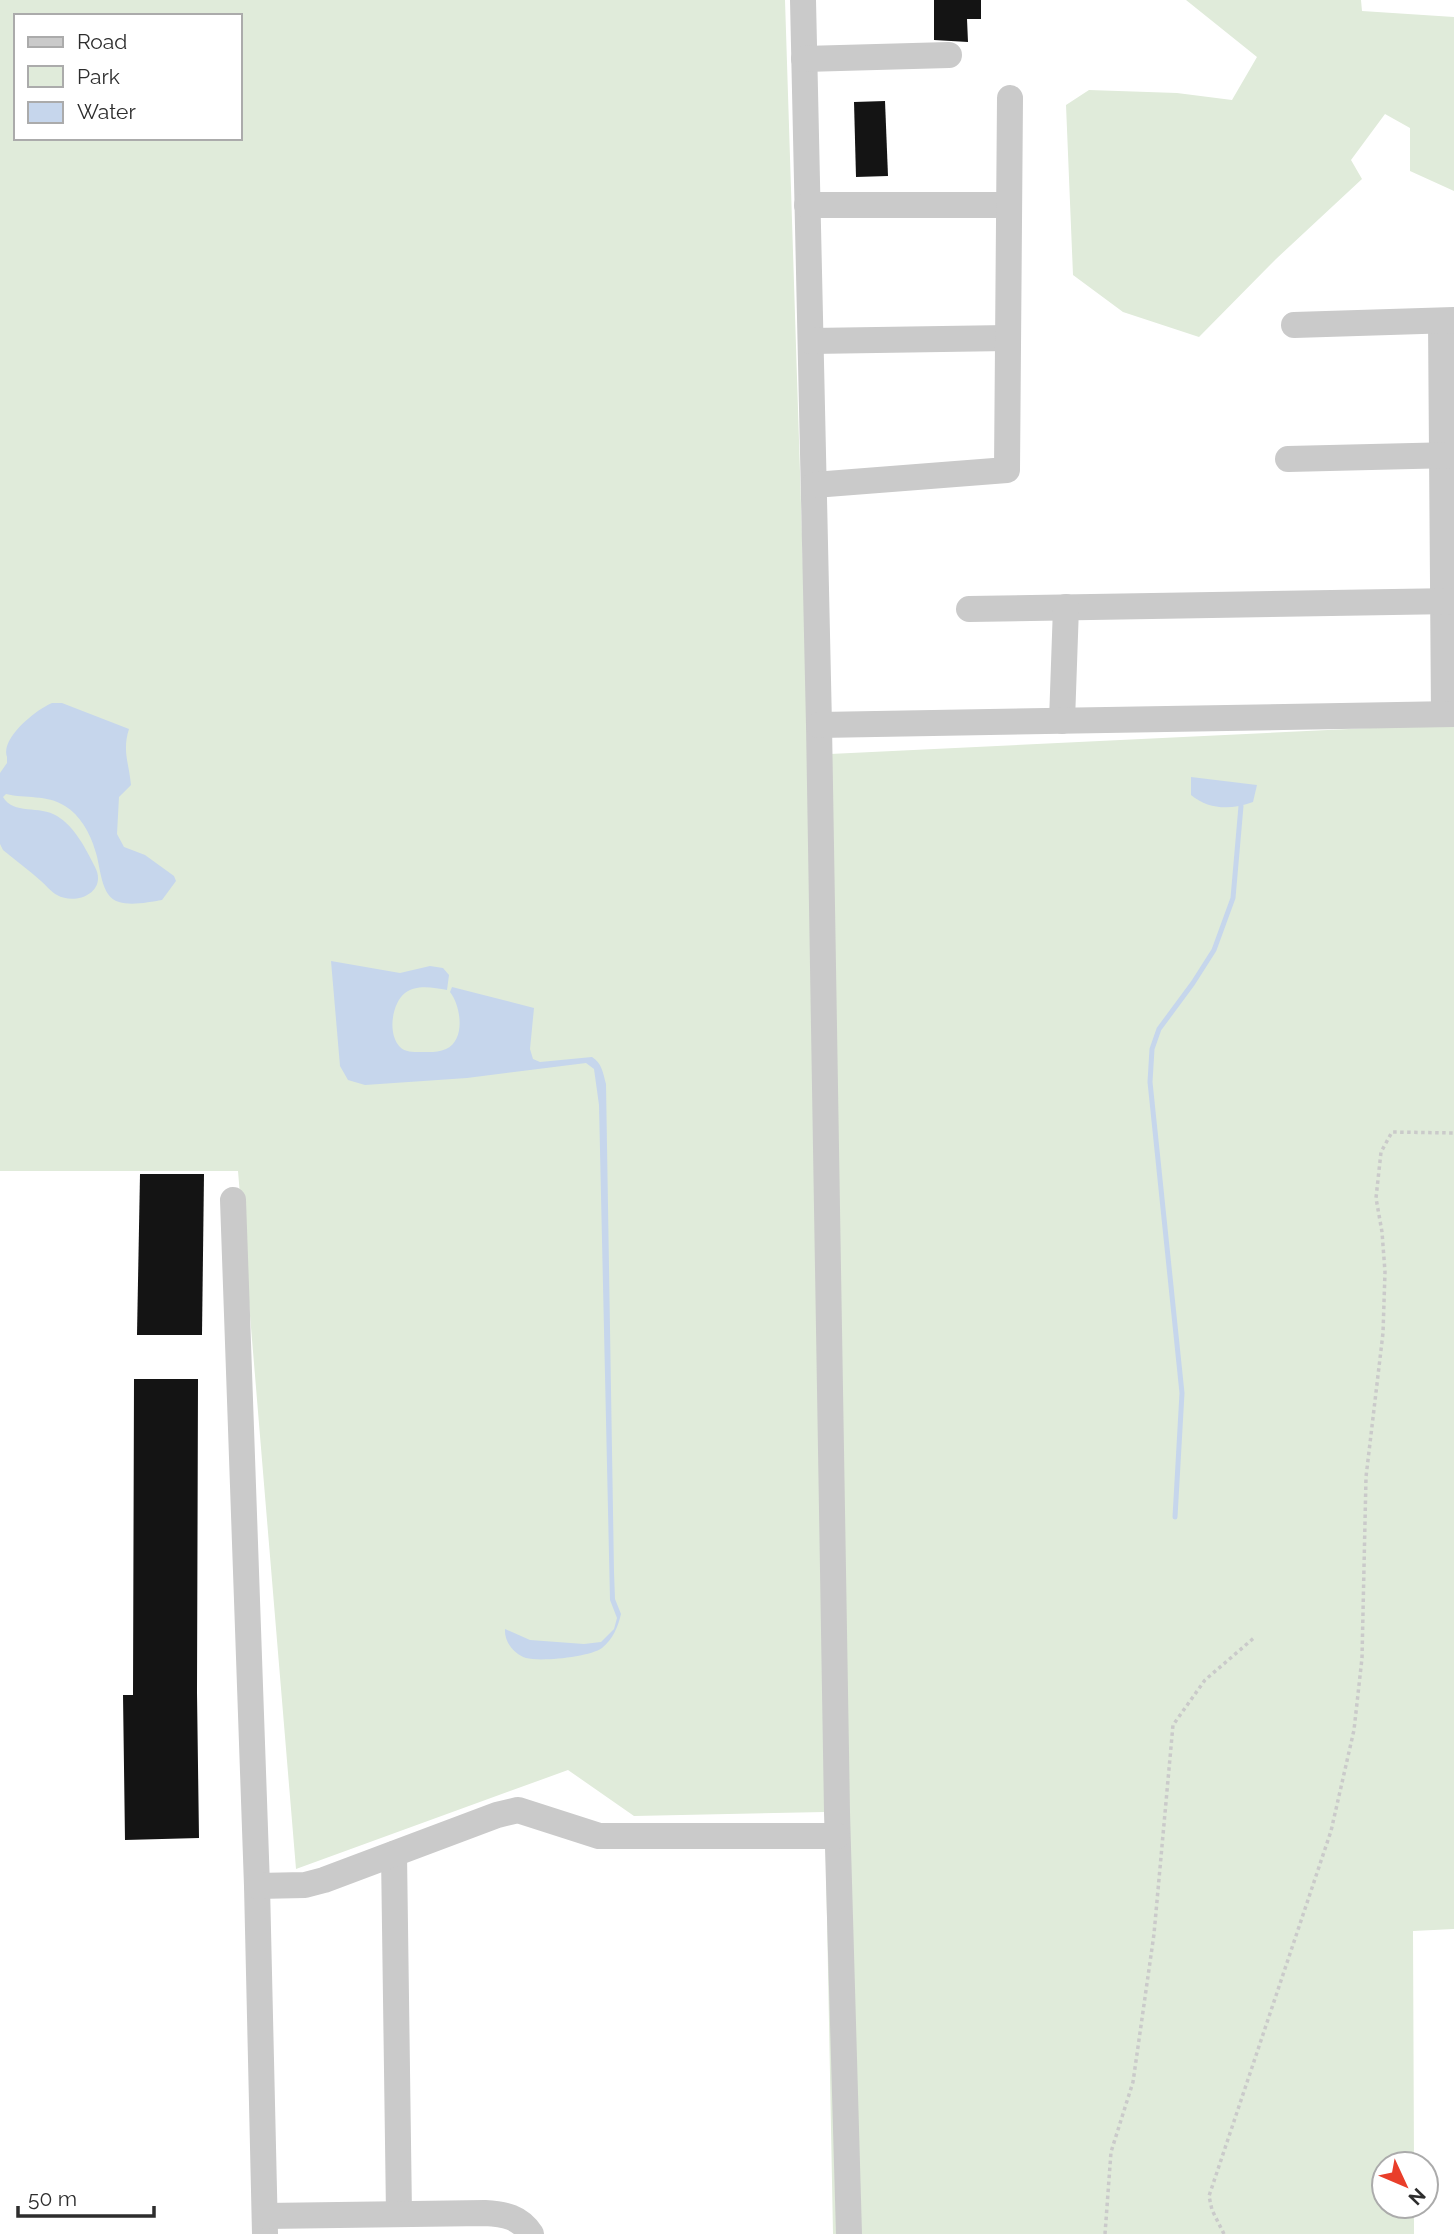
<svg xmlns="http://www.w3.org/2000/svg" width="1454" height="2234" viewBox="0 0 1454 2234" font-family="Raleway,sans-serif">
  <rect width="100%" height="100%" fill="#fff"/>
  <g fill="#e0ebda" fill-rule="evenodd">
    <path d="M0,0H785L809,755L1454,724V1929L1413,1931L1414,2164H1384V2206H1414V2234H833L825,1812L634,1816L568,1770L296,1869L238,1171H0ZM16,16H240V138H16Z"/>
    <polygon points="1186,0 1361,0 1362,11 1454,17 1454,191 1410,171 1410,128 1385,114 1351,160 1362,179 1276,259 1199,337 1123,312 1073,275 1066,105 1089,90 1177,93 1232,100 1257,57"/>
  </g>
  <g fill="#c6d6ec">
    <path d="M52,703H62L129,729C122,751 129,763 131,785L119,797L117,834L124,847L145,855L174,876L176,881L162,900C150,902 131,906 119,902C100,897 101,866 95,850C90,833 80,815 65,806C46,794 26,799 6,794L3,797C13,815 40,805 57,816C75,827 86,849 95,867C108,892 76,906 57,895C51,892 46,885 41,881C29,870 15,860 3,850L0,844V773L7,763V757C0,738 37,709 52,703Z"/>
    <path d="M1191,777L1257,785L1253,802C1231,810 1209,810 1191,795Z"/>
    <path d="M331,961L400,973L430,966L443,968L449,975L447,990C434,988 417,984 405,993C392,1003 387,1034 400,1047C405,1052 413,1052 420,1052C428,1052 438,1053 446,1049C466,1040 461,1006 450,992L452,987L534,1008L530,1049L533,1059L540,1062L592,1057C602,1063 603,1073 606,1084L614,1572L615,1599L621,1614C618,1627 613,1639 602,1648C590,1657 541,1662 526,1658C514,1654 504,1642 505,1629L530,1640L584,1644L601,1642L614,1629L617,1618L610,1600L599,1105L594,1069L586,1063L467,1078L365,1085L348,1080L340,1066Z"/>
  </g>
  <g fill="none" stroke-linecap="round" stroke-linejoin="round">
    <polyline stroke="#c6d6ec" stroke-width="5" points="1175,1517 1182,1393 1150,1082 1152,1049 1159,1029 1193,983 1214,950 1233,898 1241,806"/>
  </g>
  <g fill="#141414">
    <polygon points="934,0 981,0 981,19 967,19 968,42 934,40"/>
    <polygon points="885,101 888,176 856,177 854,102"/>
    <polygon points="140,1174 204,1174 202,1335 137,1335"/>
    <polygon points="134,1379 198,1379 197,1693 199,1838 125,1840 123,1695 133,1695"/>
  </g>
  <g fill="none" stroke-linecap="round" stroke-linejoin="round">
    <g stroke="#cacaca" stroke-width="3.5" stroke-dasharray="3.5 3.5" stroke-linecap="butt">
      <polyline points="1105,2234 1111,2152 1133,2082 1154,1934 1173,1725 1205,1680 1255,1637"/>
      <polyline points="1224,2234 1212,2210 1209,2196 1331,1831 1354,1730 1362,1658 1366,1477 1383,1333 1385,1272 1382,1232 1376,1198 1381,1152 1392,1132 1454,1133"/>
    </g>
    <g stroke="#cacaca" stroke-width="26">
      <polyline points="803,0 819,725 837,1812 849,2234"/>
      <polyline points="804,59 949,55"/>
      <polyline points="807,205 1009,205"/>
      <polyline points="1441,321 1444,714"/>
      <polyline points="1294,325 1454,320"/>
      <polyline points="811,341 1008,338"/>
      <polyline points="1288,459 1454,455"/>
      <polyline points="814,485 1007,470 1010,98"/>
      <polyline points="969,609 1454,601"/>
      <polyline points="1062,721 1066,607"/>
      <polyline points="819,725 1454,714"/>
      <polyline points="233,1200 257,1886 265,2234"/>
      <polyline points="394,1854 399,2214"/>
      <polyline points="257,1886 305,1885 324,1880 497,1815 518,1810 599,1836 837,1836"/>
      <path d="M265,2216L485,2213C505,2214 520,2217 531,2234"/>
    </g>
  </g>
  <rect x="14" y="14" width="228" height="126" fill="#ffffff" stroke="#ababab" stroke-width="2"/>
  <rect x="28" y="37" width="35" height="10" fill="#cacaca" stroke="#ababab" stroke-width="2"/>
  <text x="77" y="49" font-size="21" fill="#2d2d2d">Road</text>
  <rect x="28" y="66" width="35" height="21" fill="#e0ebda" stroke="#ababab" stroke-width="2"/>
  <text x="77" y="84" font-size="21" fill="#2d2d2d">Park</text>
  <rect x="28" y="102" width="35" height="21" fill="#c6d6ec" stroke="#ababab" stroke-width="2"/>
  <text x="77" y="119" font-size="21" fill="#2d2d2d">Water</text>
  <g transform="translate(1405 2185) rotate(134)"><circle r="33" fill="#ffffff" stroke="#ababab" stroke-width="2"/>
  <path d="M0-5L12 26L0 18L-12 26Z" fill="#e93e2a"/>
  <text y="-10" font-size="19" font-weight="bold" text-anchor="middle" fill="#2d2d2d">N</text>
  </g>
  <path d="M18 2206v10h136v-10" fill="none" stroke="#2d2d2d" stroke-width="3.5"/>
  <text x="28" y="2206" font-size="21" fill="#2d2d2d" stroke="#ffffff" stroke-width="5" paint-order="stroke">50 m</text>
</svg>
